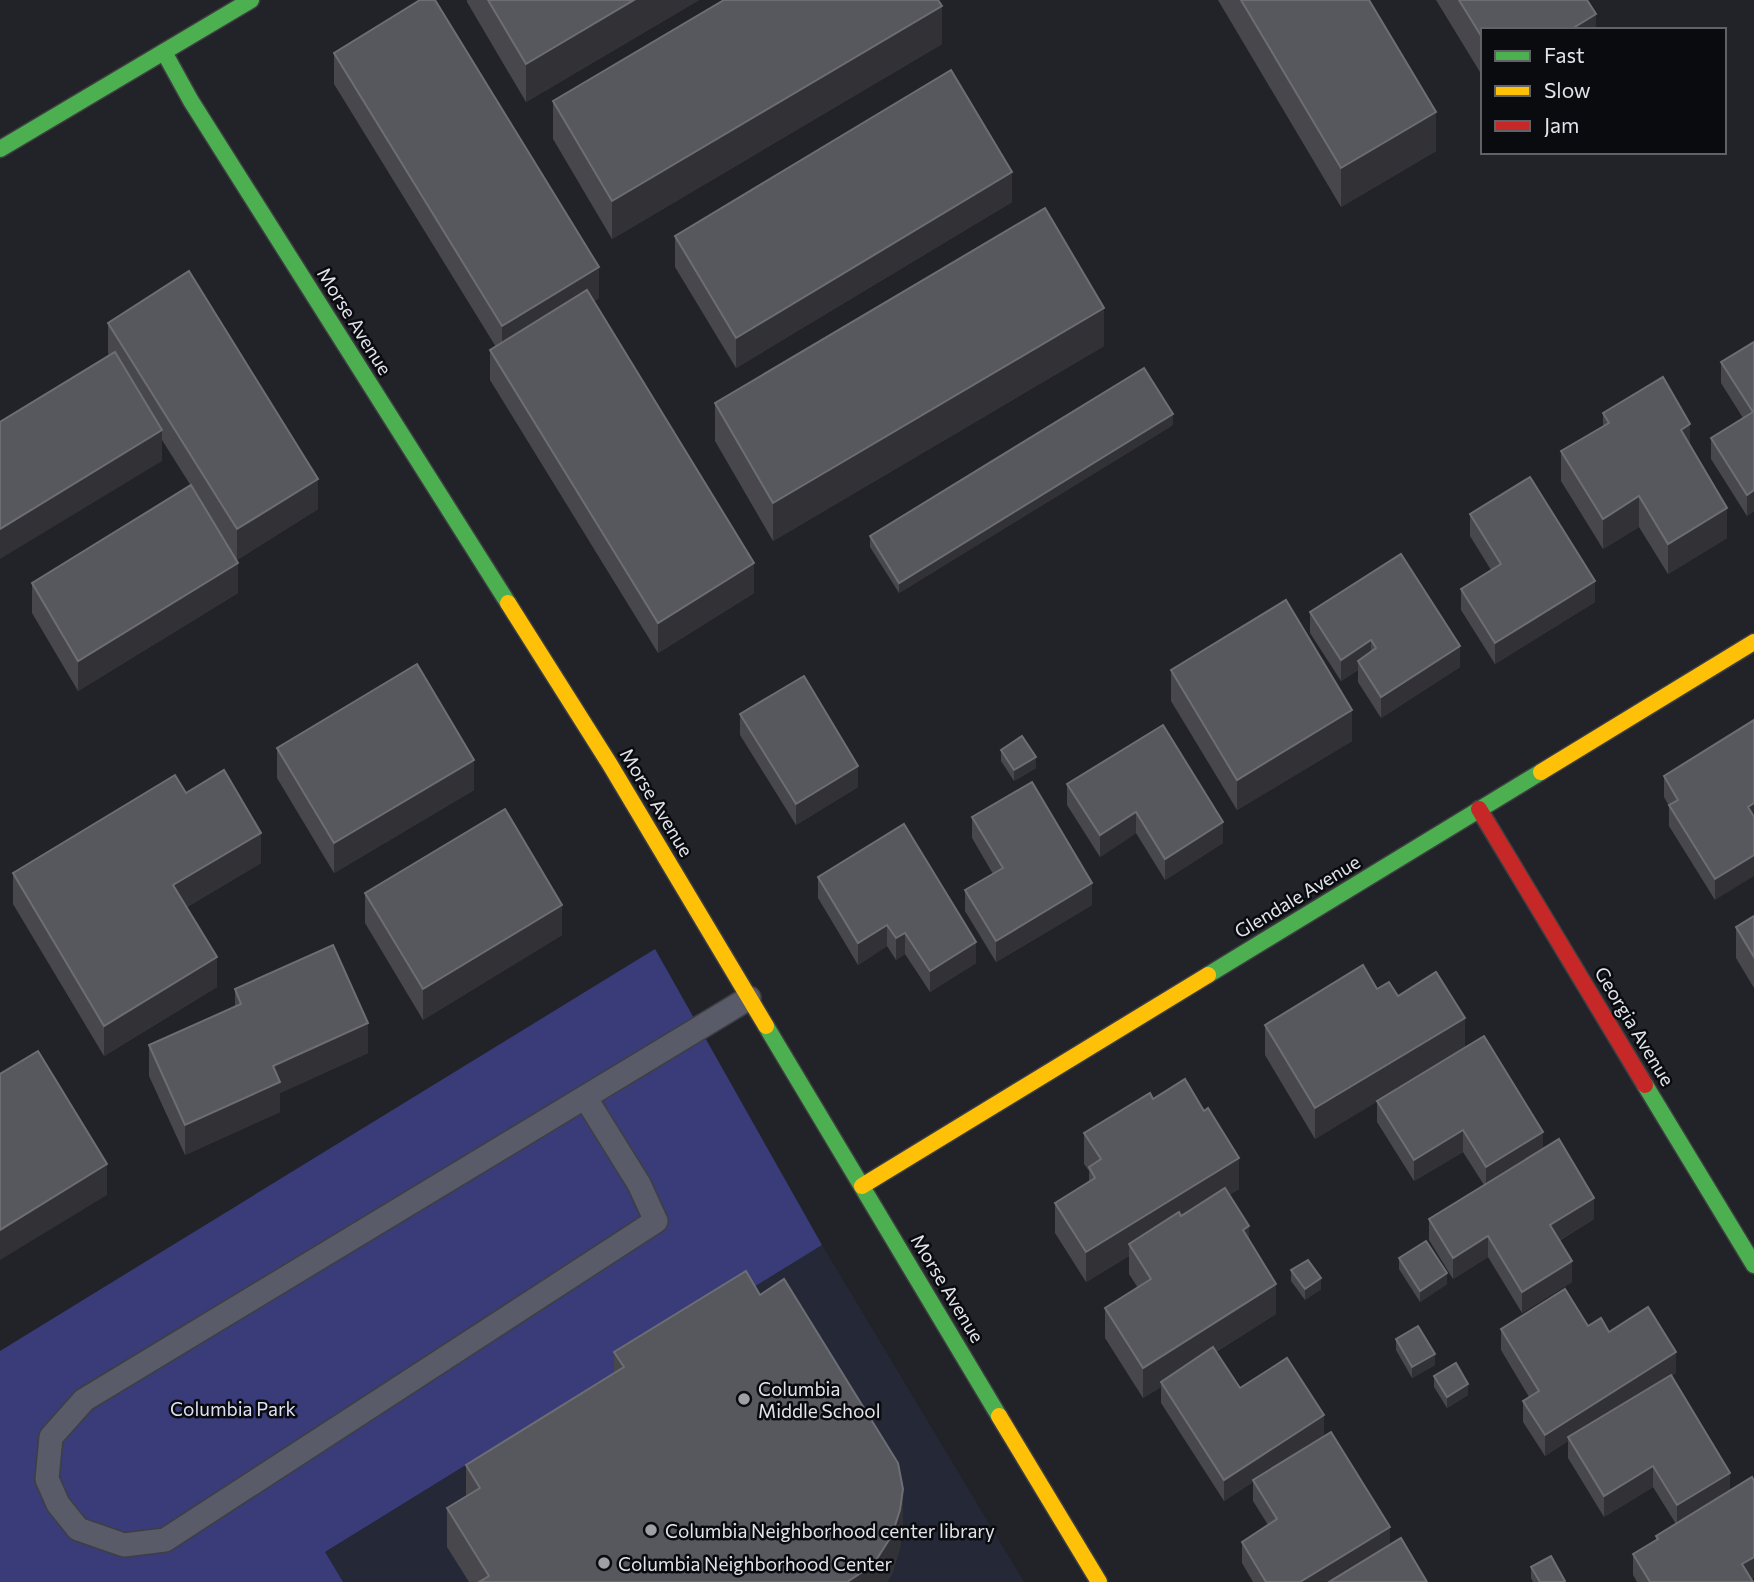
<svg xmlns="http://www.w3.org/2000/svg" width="1754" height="1582" viewBox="0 0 1754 1582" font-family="Commissioner,sans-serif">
  <rect width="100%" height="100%" fill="#222328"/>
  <polygon fill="#252837" points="822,1245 1024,1582 343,1582 324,1553"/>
  <polygon fill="#393c78" points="655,949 822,1245 325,1552 343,1582 0,1582 0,1351"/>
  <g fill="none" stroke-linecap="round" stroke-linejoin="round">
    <g stroke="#3e3f42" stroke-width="26">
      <polyline id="lane" points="585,1097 639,1184 656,1221 165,1540 124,1545 78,1529 58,1504 47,1479 51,1437 84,1400 749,998"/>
    </g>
    <g stroke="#3e3f42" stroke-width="19">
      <g id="fast">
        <polyline points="164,52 191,101 508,603"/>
        <polyline points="0,149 251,0"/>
        <polyline points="1208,975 1541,772"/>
        <polyline points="766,1026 999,1416"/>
        <polyline points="1645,1085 1754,1265"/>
      </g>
    </g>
    <g stroke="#3e3f42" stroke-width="19">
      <g id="slow">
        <polyline points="508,603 609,763 766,1026"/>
        <polyline points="1541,772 1754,642"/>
        <polyline points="862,1186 1208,975"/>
        <polyline points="999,1416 1099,1582"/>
      </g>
    </g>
    <g stroke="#3e3f42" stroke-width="19">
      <polyline id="jam" points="1479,809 1645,1085"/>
    </g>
    <use href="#lane" stroke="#595b69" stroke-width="23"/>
    <use href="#fast" stroke="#4caf50" stroke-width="16"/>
    <use href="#slow" stroke="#ffc107" stroke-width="16"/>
    <use href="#jam" stroke="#c62828" stroke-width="16"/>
  </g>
  <g fill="#47474c">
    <polygon points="467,0 699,0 526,102 467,2"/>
    <polygon points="1218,0 1369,0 1436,151 1341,207"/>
    <polygon points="1436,0 1587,0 1596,30 1483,30 1483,77"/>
    <polygon points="942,44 612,239 553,139 553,101"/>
    <polygon points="334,53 599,298 594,301 754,593 658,653 490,380 490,350 496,347 334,84"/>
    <polygon points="1012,202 736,368 675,267 675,236"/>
    <polygon points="108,323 318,509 237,560 238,593 78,691 32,613 32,583 191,486 162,440 162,461 108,353"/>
    <polygon points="1754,342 1754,511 1747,516 1711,459 1711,438 1743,418 1721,383 1721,362"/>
    <polygon points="1104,346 773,541 715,441 715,403"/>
    <polygon points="1603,413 1690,446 1727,538 1668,574 1639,527 1603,549 1561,481 1561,451 1603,426"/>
    <polygon points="1173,425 899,593 870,547 870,536"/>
    <polygon points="1470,514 1595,602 1495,664 1461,610 1461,589 1491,570 1470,536"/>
    <polygon points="1310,612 1460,667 1381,718 1358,682 1358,670 1341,681 1310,633"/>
    <polygon points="1171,670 1352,741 1237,810 1171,701"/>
    <polygon points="740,714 858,787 796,825 740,735"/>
    <polygon points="1754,720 1715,900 1669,826 1669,806 1664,797 1664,776"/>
    <polygon points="277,748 474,790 334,873 277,778"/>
    <polygon points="1001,750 1036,768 1014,781 1001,761"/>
    <polygon points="1067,784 1223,843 1165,880 1136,833 1100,857 1067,805"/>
    <polygon points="186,793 261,863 187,907 217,987 104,1056 13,904 13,873"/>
    <polygon points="972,817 1092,905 996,962 965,911 965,890 993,874 972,838"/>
    <polygon points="818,877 976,963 930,992 905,954 896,960 887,946 858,965 818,898"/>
    <polygon points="365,893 562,935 423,1020 365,923"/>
    <polygon points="1754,916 1754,988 1736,958 1736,927"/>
    <polygon points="235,989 368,1053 280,1093 280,1112 185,1155 149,1076 149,1045 235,1007"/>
    <polygon points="1377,989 1398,996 1465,1048 1543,1149 1594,1219 1559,1241 1572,1282 1522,1313 1488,1257 1453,1279 1429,1240 1429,1219 1484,1185 1463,1152 1414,1181 1377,1122 1377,1101 1315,1139 1265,1055 1265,1025"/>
    <polygon points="1153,1099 1239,1189 1229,1195 1249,1240 1276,1314 1216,1352 1240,1388 1324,1436 1390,1545 1427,1582 1253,1582 1242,1563 1242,1542 1268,1525 1253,1501 1253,1482 1224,1501 1161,1403 1161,1387 1143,1398 1105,1338 1105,1308 1138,1288 1129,1274 1129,1256 1086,1282 1055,1233 1055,1203 1089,1182 1089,1171 1084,1164 1084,1133"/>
    <polygon points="1399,1258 1447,1284 1420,1302 1399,1269"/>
    <polygon points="1291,1270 1321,1289 1305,1300 1291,1281"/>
    <polygon points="1588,1326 1609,1332 1676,1373 1672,1376 1730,1490 1754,1481 1754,1578 1751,1579 1753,1582 1637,1582 1633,1575 1633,1554 1656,1540 1656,1536 1676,1524 1653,1487 1604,1517 1568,1458 1568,1441 1545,1456 1523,1422 1523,1401 1529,1397 1501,1350 1501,1329"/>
    <polygon points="1396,1339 1435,1365 1412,1378 1396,1350"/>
    <polygon points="614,1352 903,1528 900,1548 892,1574 887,1582 469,1582 447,1547 447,1508 466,1497 466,1465 614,1373"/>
    <polygon points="1434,1376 1468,1395 1447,1408 1434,1387"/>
    <polygon points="1531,1567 1565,1582 1533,1582 1531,1578"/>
  </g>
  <g fill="#313136">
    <polygon points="634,0 699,0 526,102 526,64"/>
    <polygon points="942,6 942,44 612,239 612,201"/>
    <polygon points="1596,14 1596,30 1570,30"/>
    <polygon points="1436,112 1436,151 1341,207 1341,168"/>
    <polygon points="1012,172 1012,202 736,368 736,338"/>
    <polygon points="599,267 599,298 502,357 502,326"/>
    <polygon points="1104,308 1104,346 773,541 773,503"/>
    <polygon points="1173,414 1173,425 899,593 899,583"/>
    <polygon points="1690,424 1690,454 1681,430"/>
    <polygon points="162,430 162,461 0,559 0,529"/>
    <polygon points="318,479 318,509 237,560 237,529"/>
    <polygon points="1754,490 1754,511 1747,516 1747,495"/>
    <polygon points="1639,496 1639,527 1603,549 1603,519"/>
    <polygon points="1727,508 1727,538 1668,574 1668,544"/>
    <polygon points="238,563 238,593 78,691 78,661"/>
    <polygon points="754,563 754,593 658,653 658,623"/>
    <polygon points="1595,581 1595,602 1495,664 1495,643"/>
    <polygon points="1371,640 1371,661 1358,661 1358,670 1341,681 1341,660"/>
    <polygon points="1460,646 1460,667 1381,718 1381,697"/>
    <polygon points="1352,710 1352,741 1237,810 1237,780"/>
    <polygon points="1036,757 1036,768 1014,781 1014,770"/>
    <polygon points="474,760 474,790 334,873 334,843"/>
    <polygon points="858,766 858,787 796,825 796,804"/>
    <polygon points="1754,803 1754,824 1748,807"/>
    <polygon points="1136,812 1136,833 1100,857 1100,835"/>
    <polygon points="1223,822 1223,843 1165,880 1165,859"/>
    <polygon points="261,833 261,863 173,915 173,885"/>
    <polygon points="1754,855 1754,876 1715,900 1715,879"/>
    <polygon points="1092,883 1092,905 996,962 996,941"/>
    <polygon points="562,905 562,935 423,1020 423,989"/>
    <polygon points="887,925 887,946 858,965 858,943"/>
    <polygon points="905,933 905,954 896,960 896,938"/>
    <polygon points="976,942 976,963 930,992 930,971"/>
    <polygon points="217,957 217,987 104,1056 104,1026"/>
    <polygon points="1465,1018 1465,1049 1315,1139 1315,1108"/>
    <polygon points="368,1023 368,1053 280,1093 280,1112 185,1155 185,1125 273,1066"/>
    <polygon points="1463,1130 1463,1152 1414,1181 1414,1160"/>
    <polygon points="1543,1132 1543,1153 1486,1188 1486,1167"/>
    <polygon points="1239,1158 1239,1189 1134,1252 1129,1244 1129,1256 1086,1282 1086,1252"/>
    <polygon points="107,1164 107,1195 0,1260 0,1230"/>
    <polygon points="1594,1198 1594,1219 1550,1246 1550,1225"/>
    <polygon points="1249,1226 1249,1256 1243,1230"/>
    <polygon points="1488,1236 1488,1257 1453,1279 1453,1258"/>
    <polygon points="1572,1261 1572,1282 1522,1313 1522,1292"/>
    <polygon points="1447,1273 1447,1284 1420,1302 1420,1291"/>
    <polygon points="1321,1278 1321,1289 1305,1300 1305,1289"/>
    <polygon points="1276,1284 1276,1314 1163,1385 1161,1382 1161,1387 1143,1398 1143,1368"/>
    <polygon points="1676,1352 1676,1373 1570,1440 1568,1437 1568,1441 1545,1456 1545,1435"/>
    <polygon points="1435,1354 1435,1365 1412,1378 1412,1367"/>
    <polygon points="1468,1384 1468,1395 1447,1408 1447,1397"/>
    <polygon points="1324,1415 1324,1436 1253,1480 1253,1482 1224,1501 1224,1480"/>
    <polygon points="1653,1466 1653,1487 1604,1517 1604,1496"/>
    <polygon points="1730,1473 1730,1494 1677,1526 1677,1505"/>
    <polygon points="903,1489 903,1528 900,1548 892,1574 887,1582 847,1582"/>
    <polygon points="1390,1527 1390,1548 1334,1582 1300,1582"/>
    <polygon points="1754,1557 1754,1578 1747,1582 1742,1564"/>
  </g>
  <g fill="#57585d" stroke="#6d6e73" stroke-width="2">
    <polygon points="420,0 435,0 599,267 502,326 334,53"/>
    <polygon points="488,0 634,0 526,64"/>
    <polygon points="724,0 938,0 942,6 612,201 553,101"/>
    <polygon points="1241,0 1369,0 1436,112 1341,168"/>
    <polygon points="1459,0 1587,0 1596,14 1570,30 1483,30 1483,39"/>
    <polygon points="951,70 1012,172 736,338 675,236"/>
    <polygon points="1045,208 1104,308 773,503 715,403"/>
    <polygon points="189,271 318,479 237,529 108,323"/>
    <polygon points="587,290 754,563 658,623 490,350"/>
    <polygon points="1754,342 1754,490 1747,495 1711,438 1753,412 1721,362"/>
    <polygon points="115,352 162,430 0,529 0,422"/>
    <polygon points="1144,368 1173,414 899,583 870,536"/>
    <polygon points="1663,377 1690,424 1681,430 1727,508 1668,544 1639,496 1603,519 1561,451 1609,423 1603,413"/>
    <polygon points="1530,477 1595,581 1495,643 1461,589 1501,564 1470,514"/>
    <polygon points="191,485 238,563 78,661 32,583"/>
    <polygon points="1401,554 1460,646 1381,697 1358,661 1376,648 1371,640 1341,660 1310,612"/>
    <polygon points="1286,600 1352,710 1237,780 1171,670"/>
    <polygon points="417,664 474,760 334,843 277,748"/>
    <polygon points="804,676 858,766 796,804 740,714"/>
    <polygon points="1754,720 1754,803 1748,807 1754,817 1754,855 1715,879 1669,805 1678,800 1664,776"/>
    <polygon points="1163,725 1223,822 1165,859 1136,812 1100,835 1067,784"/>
    <polygon points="1022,736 1036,757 1014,770 1001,750"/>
    <polygon points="224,770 261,833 173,885 217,957 104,1026 13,873 175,775 186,793"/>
    <polygon points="1032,782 1092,883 996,941 965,890 1003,868 972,817"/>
    <polygon points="505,809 562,905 423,989 365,893"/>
    <polygon points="904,824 976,942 930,971 905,933 896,938 887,925 858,943 818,877"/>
    <polygon points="1754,916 1754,957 1736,927"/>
    <polygon points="333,945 368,1023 273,1066 280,1082 185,1125 149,1045 241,1004 235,989"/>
    <polygon points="1363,965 1377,989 1389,982 1398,996 1436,972 1465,1018 1315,1108 1265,1025"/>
    <polygon points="1484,1036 1543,1132 1486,1167 1463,1130 1414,1160 1377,1101"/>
    <polygon points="38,1051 107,1164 0,1230 0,1074"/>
    <polygon points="1185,1079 1204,1111 1208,1108 1239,1158 1086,1252 1055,1203 1095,1178 1089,1167 1101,1159 1084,1133 1150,1093 1153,1099"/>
    <polygon points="1559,1139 1594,1198 1550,1225 1572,1261 1522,1292 1488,1236 1453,1258 1429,1219"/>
    <polygon points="1225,1188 1249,1226 1243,1230 1276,1284 1143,1368 1105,1308 1151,1279 1129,1244 1179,1212 1181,1216"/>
    <polygon points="1426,1241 1447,1273 1420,1291 1399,1258"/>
    <polygon points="1308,1260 1321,1278 1305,1289 1291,1270"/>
    <polygon points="746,1271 760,1295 784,1279 898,1463 903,1489 900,1510 892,1535 873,1565 847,1582 479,1582 489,1576 447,1508 480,1488 466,1465 624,1367 614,1352"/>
    <polygon points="1565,1289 1588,1326 1601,1318 1609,1332 1648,1307 1676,1352 1545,1435 1523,1401 1539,1391 1501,1329"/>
    <polygon points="1418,1326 1435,1354 1412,1367 1396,1339"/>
    <polygon points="1213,1347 1240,1388 1287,1358 1324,1415 1224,1480 1161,1382"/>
    <polygon points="1456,1363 1468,1384 1447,1397 1434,1376"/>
    <polygon points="1671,1375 1730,1473 1677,1505 1653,1466 1604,1496 1568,1437"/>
    <polygon points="1331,1432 1390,1527 1300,1582 1266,1582 1242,1542 1277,1519 1253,1480"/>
    <polygon points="1752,1477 1754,1481 1754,1557 1742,1564 1753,1582 1650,1582 1633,1554 1658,1539 1656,1536"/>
    <polygon points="1401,1538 1427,1582 1329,1582"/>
    <polygon points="1551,1556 1565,1581 1564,1582 1540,1582 1531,1567"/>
  </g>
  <g fill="#9fa0a7" stroke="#0a0b0f" stroke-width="2.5">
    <circle cx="744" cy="1399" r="7"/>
    <circle cx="651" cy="1530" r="7"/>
    <circle cx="604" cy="1563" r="7"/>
  </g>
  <g text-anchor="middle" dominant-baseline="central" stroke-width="5" stroke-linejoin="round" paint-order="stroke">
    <g font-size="19" fill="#e2e4eb" stroke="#0a0b0f">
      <text transform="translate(355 321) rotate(58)">Morse Avenue</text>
      <text transform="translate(657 802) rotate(59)">Morse Avenue</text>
      <text transform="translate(1297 896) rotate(-31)">Glendale Avenue</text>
      <text transform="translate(1635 1026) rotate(59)">Georgia Avenue</text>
      <text transform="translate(948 1288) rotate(59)">Morse Avenue</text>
    </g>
    <g font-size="19" fill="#e2e4eb" stroke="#0a0b0f" text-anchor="start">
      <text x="758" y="1388">Columbia<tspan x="758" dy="22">Middle School</tspan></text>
      <text x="665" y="1530">Columbia Neighborhood center library</text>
      <text x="618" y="1563">Columbia Neighborhood Center</text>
    </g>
    <g font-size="19" fill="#dde1f6" stroke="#0a0b0f">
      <text x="233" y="1408">Columbia Park</text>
    </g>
  </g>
  <rect x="1481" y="28" width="245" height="126" fill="#0a0b0f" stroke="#606267" stroke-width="2"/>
  <rect x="1495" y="51" width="35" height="10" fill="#4caf50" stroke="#606267" stroke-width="2"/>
  <text x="1544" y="63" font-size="21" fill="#e2e4eb">Fast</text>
  <rect x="1495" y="86" width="35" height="10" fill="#ffc107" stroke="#606267" stroke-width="2"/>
  <text x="1544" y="98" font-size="21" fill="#e2e4eb">Slow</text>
  <rect x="1495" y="121" width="35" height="10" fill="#c62828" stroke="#606267" stroke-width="2"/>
  <text x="1544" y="133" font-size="21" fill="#e2e4eb">Jam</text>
</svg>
